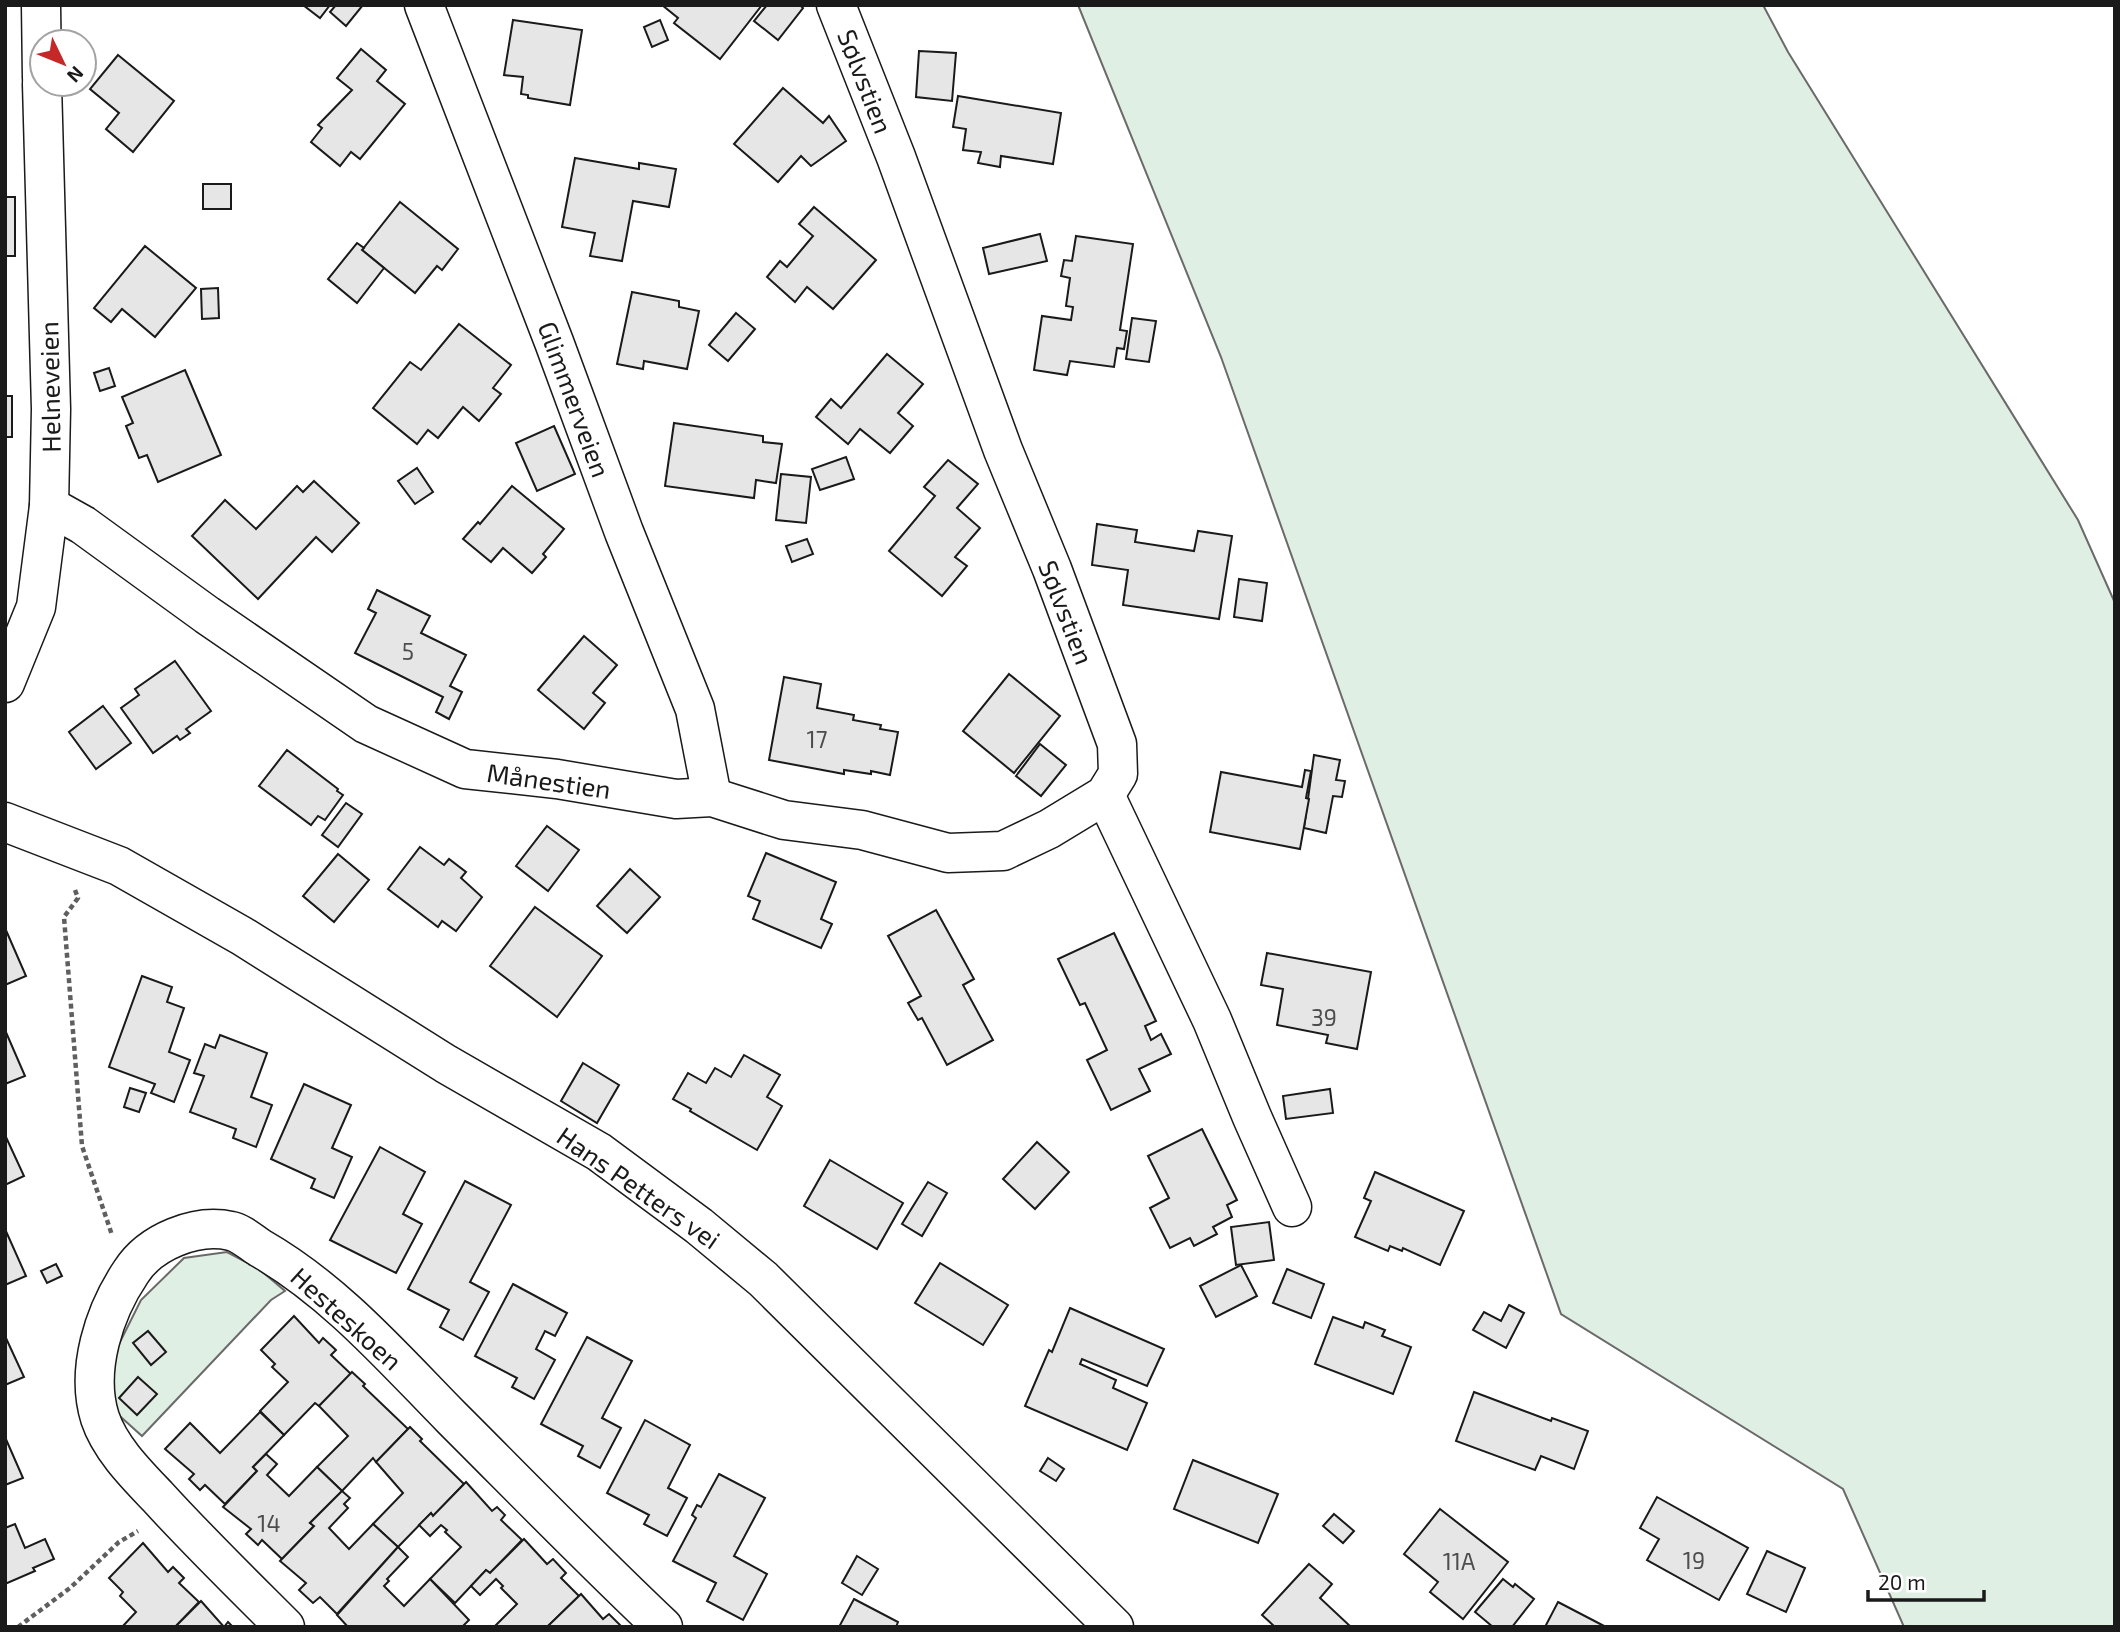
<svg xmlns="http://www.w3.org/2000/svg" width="2120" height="1632" viewBox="0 0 2120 1632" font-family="'Exo 2',sans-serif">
  <rect width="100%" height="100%" fill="#fff"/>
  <g fill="#e0efe3" stroke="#6a6a6a" stroke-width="2">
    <polygon points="1078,5 1763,5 1788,52 2078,520 2115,603 2115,1627 1904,1627 1843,1489 1561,1314 1221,357"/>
    <polygon points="227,1252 259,1269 285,1291 271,1300 142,1436 112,1409 114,1354 141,1300 184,1258"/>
  </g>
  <g fill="#e6e6e6" stroke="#1a1a1a" stroke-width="2">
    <polygon points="303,5 330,5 320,18"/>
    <polygon points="336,5 363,5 346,26 330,12"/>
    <polygon points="662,5 762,5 720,59 674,23 678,18"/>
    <polygon points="767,5 800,5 803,8 778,40 754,21"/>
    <polygon points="513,20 582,30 570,105 528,98 528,95 521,94 523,77 504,75"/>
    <polygon points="660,20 668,40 652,47 644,27"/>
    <polygon points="361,49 386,70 377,81 405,104 360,159 351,152 340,166 311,142 322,128 318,125 352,90 337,78"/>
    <polygon points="919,51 956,53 952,101 916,97"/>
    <polygon points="118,55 174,101 133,152 106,129 119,113 90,89"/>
    <polygon points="783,88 823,123 829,116 846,141 811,166 801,156 778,182 734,144"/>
    <polygon points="958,96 1061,113 1053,164 1001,156 1000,167 978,163 981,152 963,150 966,129 953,127"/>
    <polygon points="575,158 639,169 639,163 676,169 669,207 633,201 622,261 590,256 595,233 562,227"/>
    <rect x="203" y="184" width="28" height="25"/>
    <rect x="5" y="197" width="10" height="59"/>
    <polygon points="400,202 458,249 442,270 437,266 415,293 362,250"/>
    <polygon points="814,207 876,260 833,309 807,287 795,302 767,277 780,261 787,267 813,236 799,224"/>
    <polygon points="1040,234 1047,261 989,274 983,248"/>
    <polygon points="1076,236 1133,244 1120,330 1127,331 1124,349 1117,348 1114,367 1070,361 1067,375 1034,370 1042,316 1071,320 1073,307 1066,306 1070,278 1061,276 1064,260 1072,261"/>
    <polygon points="357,243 364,248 362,250 384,268 357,303 328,279"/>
    <polygon points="145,246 196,288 155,337 122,309 111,322 94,308"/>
    <polygon points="218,288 219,318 202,319 201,289"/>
    <polygon points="632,292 679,301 679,307 699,311 687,369 644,361 643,369 617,364"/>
    <polygon points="736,313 755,329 728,361 709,345"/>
    <polygon points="1132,318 1156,321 1149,362 1126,359"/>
    <polygon points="459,324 511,365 493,388 501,394 479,421 463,407 438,438 428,430 417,444 373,408 410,362 421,370"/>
    <polygon points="887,354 923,384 898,413 913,426 890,453 860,429 848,444 816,417 831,399 841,408"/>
    <polygon points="109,368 115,386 100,391 94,373"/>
    <polygon points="185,370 221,455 158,482 147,455 139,458 126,426 133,423 122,397"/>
    <rect x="5" y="396" width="7" height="41"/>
    <polygon points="674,423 763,436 763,442 782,444 776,483 756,480 754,498 665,486"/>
    <polygon points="554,426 575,474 537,491 516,443"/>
    <polygon points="846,457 854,479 820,490 812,469"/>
    <polygon points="948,460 978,484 957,508 980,528 955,557 967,566 942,596 889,551 935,496 924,487"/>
    <polygon points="417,468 433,492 415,504 398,481"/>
    <polygon points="781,474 811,477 806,523 776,520"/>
    <polygon points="314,481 359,523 332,552 316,537 258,599 192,536 225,500 256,529 297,486 303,492"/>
    <polygon points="512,486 564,529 543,554 546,557 532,573 503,548 491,562 463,539 478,522 480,524"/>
    <polygon points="1097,524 1137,530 1135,542 1194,551 1198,531 1232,536 1219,619 1123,605 1128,570 1092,565"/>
    <polygon points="807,539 813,554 792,562 786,546"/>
    <polygon points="1239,579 1267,583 1262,621 1234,617"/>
    <polygon points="377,590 430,616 421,633 466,655 450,686 462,692 449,719 436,712 443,697 355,653 376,613 368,609"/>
    <polygon points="584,636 617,665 593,693 605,703 584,729 538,690"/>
    <polygon points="175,661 211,711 186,729 190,733 180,740 177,736 153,753 121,708 139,695 135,689"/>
    <polygon points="1009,674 1060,716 1014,773 963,731"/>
    <polygon points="784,677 821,684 817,708 854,715 853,720 881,725 880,729 898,732 890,775 871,771 871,774 844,770 844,774 769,760"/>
    <polygon points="103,706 131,743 96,769 69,732"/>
    <polygon points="1040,744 1066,765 1041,796 1016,776"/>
    <polygon points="287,750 338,789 337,791 343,795 325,820 318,816 311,825 259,786"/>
    <polygon points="1314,755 1340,760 1336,780 1345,781 1342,797 1333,796 1326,833 1304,828"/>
    <polygon points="1305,770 1311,771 1306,798 1309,799 1300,849 1210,832 1221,772 1302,787"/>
    <polygon points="346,803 362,814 338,847 322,835"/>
    <polygon points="547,826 579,850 548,891 516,866"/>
    <polygon points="420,847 444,865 449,859 466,872 461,878 482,897 456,931 442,921 438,927 388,889"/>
    <polygon points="766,853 836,882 821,919 832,924 821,948 753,919 760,901 748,896"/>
    <polygon points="338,854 369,880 334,922 303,896"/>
    <polygon points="630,869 660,897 627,933 597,906"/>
    <polygon points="535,907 602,956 557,1017 490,966"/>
    <polygon points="936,910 974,979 963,985 993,1040 947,1065 922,1018 918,1020 908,1003 921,996 888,936"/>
    <polygon points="5,928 26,976 5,985"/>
    <polygon points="1114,933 1156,1021 1145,1026 1151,1040 1161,1034 1171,1054 1139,1069 1150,1091 1111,1110 1087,1060 1107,1050 1085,1003 1080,1005 1058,959"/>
    <polygon points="1267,953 1371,972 1357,1049 1326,1043 1328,1035 1277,1025 1283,989 1261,985"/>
    <polygon points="142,976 172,987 167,1002 184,1008 169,1052 190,1060 174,1102 151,1093 155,1084 109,1067"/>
    <polygon points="5,1030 25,1076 5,1084"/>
    <polygon points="220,1035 267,1053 251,1097 272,1105 256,1147 233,1138 236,1129 190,1112 204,1076 194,1073 205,1044 215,1048"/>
    <polygon points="744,1055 780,1075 767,1097 782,1106 757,1150 690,1111 691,1109 673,1099 688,1073 706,1083 715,1068 731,1077"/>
    <polygon points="583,1063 619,1085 597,1123 561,1101"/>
    <polygon points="304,1084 351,1105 332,1148 352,1157 334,1198 311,1188 315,1179 271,1159"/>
    <polygon points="130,1088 146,1093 139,1112 124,1107"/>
    <polygon points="1330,1089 1333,1113 1286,1119 1283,1096"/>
    <polygon points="1202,1129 1237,1200 1227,1205 1232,1217 1213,1227 1217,1234 1194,1246 1190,1238 1170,1248 1150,1208 1169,1198 1148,1156"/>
    <polygon points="5,1135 24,1176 5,1185"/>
    <polygon points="1037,1142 1069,1172 1035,1209 1003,1179"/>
    <polygon points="380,1147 425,1172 403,1214 422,1224 396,1273 330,1240"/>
    <polygon points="830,1160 903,1203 877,1249 804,1206"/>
    <polygon points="1375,1172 1464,1211 1440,1265 1403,1248 1402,1251 1390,1246 1388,1251 1355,1237 1371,1201 1364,1198"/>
    <polygon points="465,1181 511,1205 470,1282 489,1292 463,1340 440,1327 449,1310 408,1289"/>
    <polygon points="928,1182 947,1193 922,1236 902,1224"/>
    <polygon points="1269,1222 1274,1260 1236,1265 1231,1227"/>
    <polygon points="5,1229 26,1276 5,1285"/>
    <polygon points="940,1263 1008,1305 983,1345 915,1303"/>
    <polygon points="56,1264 62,1276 47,1283 41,1271"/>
    <polygon points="1241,1265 1257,1296 1216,1317 1200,1286"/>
    <polygon points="1287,1269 1324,1284 1311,1318 1273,1303"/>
    <polygon points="513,1284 567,1313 555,1336 545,1331 536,1349 555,1360 534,1399 512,1387 517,1378 475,1356"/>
    <polygon points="1509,1305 1524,1313 1506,1348 1473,1330 1484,1312 1501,1321"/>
    <polygon points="1070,1308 1164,1349 1147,1386 1082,1359 1080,1364 1116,1380 1113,1388 1147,1403 1127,1450 1025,1406 1049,1350 1052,1352"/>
    <polygon points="294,1316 319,1343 323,1338 336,1350 331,1355 351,1374 319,1406 315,1403 284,1435 260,1411 288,1382 272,1367 275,1364 261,1350"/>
    <polygon points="1333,1317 1363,1328 1365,1322 1385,1330 1382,1336 1411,1347 1393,1394 1315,1364"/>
    <polygon points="148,1331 166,1352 151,1365 133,1343"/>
    <polygon points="5,1336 24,1377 5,1385"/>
    <polygon points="587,1337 632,1361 602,1418 621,1428 600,1468 578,1456 583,1446 541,1424"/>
    <polygon points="352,1372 365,1384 363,1386 408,1429 376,1462 373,1458 342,1491 317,1467 348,1436 319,1406"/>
    <polygon points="138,1377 157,1394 137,1415 119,1398"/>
    <polygon points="1474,1392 1551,1421 1552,1418 1588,1431 1574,1469 1541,1456 1535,1470 1456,1441"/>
    <polygon points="260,1412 284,1435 253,1467 257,1471 225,1504 205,1485 200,1490 189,1479 194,1474 165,1449 190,1423 220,1453"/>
    <polygon points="645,1420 690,1445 668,1488 687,1498 667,1536 644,1524 649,1515 607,1493"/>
    <polygon points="410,1427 422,1439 420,1441 464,1484 433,1516 431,1513 398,1547 373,1524 403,1493 376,1462"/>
    <polygon points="5,1437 23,1478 5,1485"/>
    <polygon points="266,1454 277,1464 267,1475 289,1496 317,1467 342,1491 310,1523 314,1526 282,1559 262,1540 258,1545 246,1534 251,1529 223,1507 257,1471 253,1467"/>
    <polygon points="1048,1458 1064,1469 1056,1481 1040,1471"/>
    <polygon points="1193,1460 1278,1494 1258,1543 1174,1509"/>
    <polygon points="719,1474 765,1498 734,1556 767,1574 743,1620 707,1601 716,1583 673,1561 696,1518 692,1515 697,1505 701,1507"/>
    <polygon points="466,1482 492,1511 497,1507 505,1515 501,1520 522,1540 490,1573 486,1570 455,1603 430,1579 461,1547 445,1532 447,1530 441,1525 430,1536 419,1525 431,1513 433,1516"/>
    <polygon points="342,1491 350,1498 344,1504 348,1508 329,1528 349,1549 373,1524 398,1547 337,1614 320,1597 313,1603 299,1590 306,1583 280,1561 314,1526 310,1523"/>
    <polygon points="1657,1497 1748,1548 1719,1600 1647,1560 1659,1539 1640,1528"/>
    <polygon points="1440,1509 1508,1562 1463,1619 1430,1592 1438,1582 1404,1554"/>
    <polygon points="1334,1514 1354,1531 1343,1543 1323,1526"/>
    <polygon points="15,1524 25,1548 45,1539 54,1559 33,1568 35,1571 5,1584 5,1528"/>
    <polygon points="524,1539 547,1564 553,1559 566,1573 561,1578 579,1596 547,1627 494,1627 517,1604 501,1588 503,1586 496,1579 480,1595 471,1586 486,1570 490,1573"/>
    <polygon points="143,1543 168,1572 173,1567 184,1578 179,1583 199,1602 175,1627 122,1627 136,1612 120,1596 123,1592 109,1578"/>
    <polygon points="398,1547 408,1557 387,1579 389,1581 384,1586 404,1606 430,1579 469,1620 462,1627 348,1627 337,1615"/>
    <polygon points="1767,1551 1805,1568 1786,1612 1747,1594"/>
    <polygon points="857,1556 878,1569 862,1595 842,1583"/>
    <polygon points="1309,1564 1332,1584 1320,1598 1351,1627 1275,1627 1262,1615"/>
    <polygon points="1503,1579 1513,1587 1515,1584 1534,1599 1512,1627 1493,1627 1475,1612"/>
    <polygon points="581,1594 603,1619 609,1614 621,1626 547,1627"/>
    <polygon points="854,1599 898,1622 896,1627 839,1627"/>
    <polygon points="201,1601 224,1627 228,1622 233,1627 175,1627"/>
    <polygon points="1558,1602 1606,1627 1545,1627"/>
  </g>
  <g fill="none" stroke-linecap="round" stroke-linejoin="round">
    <g stroke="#1a1a1a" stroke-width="41">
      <g id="minor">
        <polyline points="41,5 42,78"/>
        <polyline points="424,5 554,342 624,532 695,709 712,797"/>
        <polyline points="49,506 83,525 207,615 366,724 465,769 557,779 676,799 712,797 784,820 862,830 948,853 1003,851 1049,829 1105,795 1118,774 1117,744 1052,569 1003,450 896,157 836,5"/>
        <polyline points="5,683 36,607 49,506 51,409 42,84"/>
        <polyline points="1105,795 1212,1020 1252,1117 1292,1207"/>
        <polyline points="5,822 119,866 242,936 446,1064 599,1152 699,1226 763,1279 1114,1627"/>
        <path d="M285,1627C242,1584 198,1541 157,1496C136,1474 110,1448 100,1418C85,1370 104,1312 131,1272C150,1242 196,1223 231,1231C241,1233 252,1243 260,1248C335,1291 392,1357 452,1418C522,1488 591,1559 663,1627"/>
      </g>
    </g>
    <g stroke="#5f5f5f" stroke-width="4.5" stroke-dasharray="5 3.5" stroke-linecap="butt">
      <polyline points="75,890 78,898 64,917 82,1146 112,1235"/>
      <polyline points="18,1627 70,1588 119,1542 138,1531"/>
    </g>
    <use href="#minor" stroke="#fff" stroke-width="38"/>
  </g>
  <g text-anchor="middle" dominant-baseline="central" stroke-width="5" stroke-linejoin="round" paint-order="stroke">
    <g font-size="23" fill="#4d4d4d">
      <text x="408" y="651">5</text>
      <text x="817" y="739">17</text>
      <text x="1324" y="1017">39</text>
      <text x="269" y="1523">14</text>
      <text x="1694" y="1560">19</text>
      <text x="1459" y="1561">11A</text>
    </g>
    <g font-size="26" fill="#1a1a1a" stroke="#fff">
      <text transform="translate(866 81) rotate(69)">Sølvstien</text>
      <text transform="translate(49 387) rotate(-91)">Helneveien</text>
      <text transform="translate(575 399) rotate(70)">Glimmerveien</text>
      <text transform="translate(1067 612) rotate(69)">Sølvstien</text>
      <text transform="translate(549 780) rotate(8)">Månestien</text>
      <text transform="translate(639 1187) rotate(35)">Hans Petters vei</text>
      <text transform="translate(347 1318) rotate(42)">Hesteskoen</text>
    </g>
  </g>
  <rect width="2120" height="1632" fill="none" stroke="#1a1a1a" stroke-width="14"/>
  <g transform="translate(63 63) rotate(133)"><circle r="33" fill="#ffffff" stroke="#a3a3a3" stroke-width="2"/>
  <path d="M0-5L12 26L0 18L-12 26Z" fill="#c62828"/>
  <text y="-10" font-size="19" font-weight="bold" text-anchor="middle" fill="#1a1a1a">N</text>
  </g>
  <path d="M1868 1590v10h116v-10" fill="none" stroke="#1a1a1a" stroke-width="3.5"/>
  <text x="1878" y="1590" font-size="21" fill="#1a1a1a" stroke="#ffffff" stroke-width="5" paint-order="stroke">20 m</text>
</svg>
